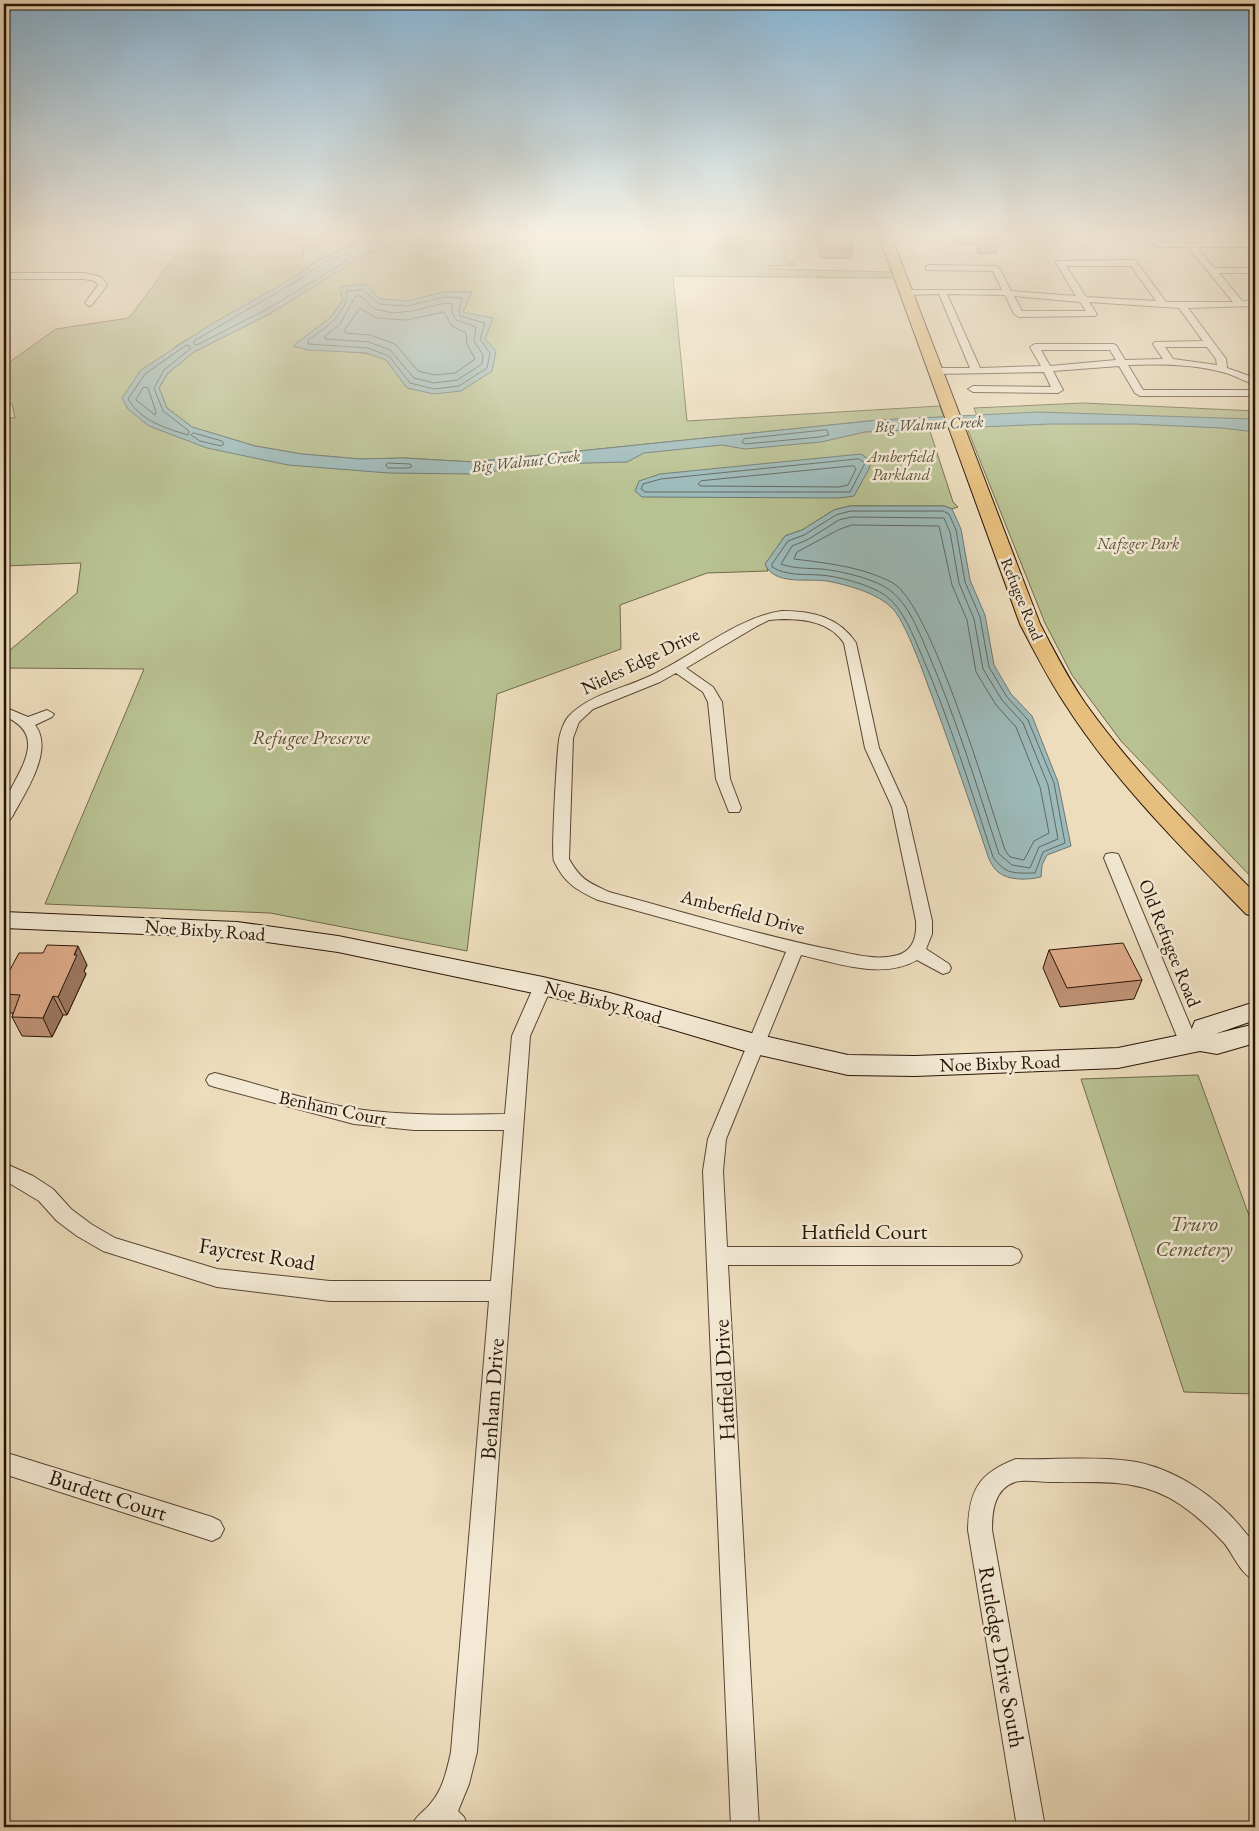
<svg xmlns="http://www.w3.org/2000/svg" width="1259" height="1831" viewBox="0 0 1259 1831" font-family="'EB Garamond',serif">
  <rect width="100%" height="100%" fill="#edddbd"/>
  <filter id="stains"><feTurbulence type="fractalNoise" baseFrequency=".004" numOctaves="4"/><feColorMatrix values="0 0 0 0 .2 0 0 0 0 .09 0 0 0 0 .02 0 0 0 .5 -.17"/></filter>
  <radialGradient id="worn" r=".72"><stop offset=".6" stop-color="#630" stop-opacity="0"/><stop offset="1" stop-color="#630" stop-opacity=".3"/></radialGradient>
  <g fill="#b8c192" stroke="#706a4c" fill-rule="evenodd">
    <polygon points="305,233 395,233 361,242 320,258 293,278 176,346 128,409 275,460 523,467 628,453 928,425 953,502 958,507 952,509 944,506 850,506 834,510 802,530 785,536 766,564 768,571 707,573 620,605 621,649 497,694 467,951 270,913 45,904 144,669 4,668 4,652 9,651 77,593 81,563 4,566 4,418 15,418 12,404 4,403 4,366 56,329 129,318 175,256 302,256"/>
    <path d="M429,233H707L782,235L788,261L793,262L794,266H768L769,269L892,272L894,278L673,276L687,421L940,406L944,417L879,420L473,462L404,458L360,459L302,454L255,446L192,427L167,408L159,388L168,373L194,352L271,313L366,254ZM340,287L379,299L407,301L445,292H472L463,312L484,339L407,388C401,380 394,366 386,360C368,348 318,353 293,346L331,317L343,300Z"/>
    <polygon points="1084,403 1255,411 1255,881 1121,741 1072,675 1045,623 967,428 981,427 974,408"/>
    <polygon points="1198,1075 1255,1232 1255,1394 1184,1392 1081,1079"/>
  </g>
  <g fill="#9cbaba" stroke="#6d7872">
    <polygon points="395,233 429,233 366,254 271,313 194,352 168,373 159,388 167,408 192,427 255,446 302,454 360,459 404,458 473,462 879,420 1038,412 1252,419 1255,419 1255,432 1222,428 1135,424 1050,424 865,432 821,442 745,449 722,445 644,453 627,462 551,464 472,474 388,473 288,465 207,448 149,426 128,409 122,398 141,370 213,323 293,278 320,259 361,242"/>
    <polygon points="366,284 379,299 407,301 445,292 472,292 463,312 493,318 485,339 496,351 492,371 461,391 434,394 407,388 386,360 367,353 308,350 293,346 331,317 343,300 339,287"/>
    <polygon points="861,454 871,461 869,469 854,496 839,498 642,497 635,491 639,481 660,474"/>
    <path d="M850,506H944L952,509L961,529L970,580L985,615L994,665L1011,694L1032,716L1058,782L1071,846L1047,855L1042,865L1041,877C1028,880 1009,881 998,872C994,869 991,863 989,859C969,799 948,739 926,680C920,663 904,621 893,609C878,593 848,585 827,581C808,578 774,586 765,564L785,536L802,530L834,510Z"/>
  </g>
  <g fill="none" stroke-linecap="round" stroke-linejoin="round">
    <g stroke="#626760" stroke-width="1">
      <polygon points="346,254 349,254 349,257 342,264 269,308 197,345 194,344 194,341 295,282 323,263"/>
      <path d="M363,290L379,304L407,306L445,297L462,298L459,311L460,316L485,323L480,339L490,353L487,368L459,386L434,389L410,383L389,356L368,348L308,344V340C326,327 347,315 347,291Z"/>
      <polygon points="356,296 361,296 374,309 393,313 411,311 446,303 452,304 452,313 456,320 476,327 474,341 483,355 482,364 457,380 434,383 414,378 390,350 369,342 325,339 325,336 340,324"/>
      <polygon points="360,308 376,318 406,320 444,312 452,326 466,333 467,344 475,359 455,373 435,375 418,371 395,344 370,335 345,333 345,330"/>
      <path d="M187,345L190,346V349L164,370L154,388L163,411L189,431L188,435C165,428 141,421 128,399L145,374Z"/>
      <polygon points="144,387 148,388 156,412 155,415 136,400"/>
      <polygon points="827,430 829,435 820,437 745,444 742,442 744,439"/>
      <polygon points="194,433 222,441 224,444 221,446 200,441 191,435"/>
      <polygon points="859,459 865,463 850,492 645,492 641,489 643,484 661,479"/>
      <polygon points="388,463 410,464 412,466 409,468 388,468 386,466"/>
      <polygon points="854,466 856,469 848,485 839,487 701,486 698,484 701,481"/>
      <path d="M851,511H943L949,514L956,530L965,582L980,617L989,667L1007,697L1028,720L1054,783L1065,843L1043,852L1035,873C1014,873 1006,875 993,857C971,790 950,721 922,656C913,636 904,609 885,595C870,585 838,576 820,575C803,574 787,576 772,567V564L788,541L804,535L836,515Z"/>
      <path d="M852,517L944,518L950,532L959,583L974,619L983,669L1002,700L1023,723L1048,785L1058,839L1039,847L1030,868L1012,865L999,854C977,786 956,718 928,653C919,632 909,605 891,591C876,579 841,571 822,569C808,568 795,569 781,564L792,546L807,540L839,520Z"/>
      <path d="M852,525L939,526L952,585L967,620L976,672L996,705L1016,727L1040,787L1049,833L1034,841L1024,860L1010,857L1005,850C989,801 931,605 893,583C863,567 827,563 794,559L797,552L838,530Z"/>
    </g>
    <g stroke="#584634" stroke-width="2">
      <g id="street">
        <polygon points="4,233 11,233 4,237"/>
        <path d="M1146,233H1172L1180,243H1223L1215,233H1242L1253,243V247H1197L1214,268H1255V273H1219L1242,301L1255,300V306L1188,308L1226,359L1227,368L1255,378V384C1245,382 1236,376 1226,373C1194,364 1161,364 1128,365L1143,390H1255V396H1140L1135,393L1119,366L1053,371L1063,390L1058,393L973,392L968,389L973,386L1051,387L1044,372L935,374L930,371L935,368H970L939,294L906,295L902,292L903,290H1002L993,271L926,270V266L929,265L996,266L1000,269L1011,291L1076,296L1056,263L1057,261L1133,260L1136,261L1166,302H1233L1188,247H1156ZM1156,235H1166L1172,243H1161ZM1226,235H1236L1243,243H1232ZM1066,266H1131L1156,301L1086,297ZM947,294L1005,295L1014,314L1019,317L1095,316L1097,314L1089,302L1179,308L1203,341L1155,342L1153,344L1163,359L1125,360L1116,345L1113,344H1035L1030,347L1041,366L980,368ZM1014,296L1080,302L1086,311H1022ZM1165,347H1207L1216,359L1217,365L1173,359ZM1041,350H1110L1116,360L1050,366Z"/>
        <polygon points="4,273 84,273 101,277 107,285 92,305 89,306 85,303 98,285 95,281 84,279 4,279"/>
        <path d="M782,611C812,611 839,617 856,643L879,748L906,807L932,921V934L926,949L949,964L951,968L949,972L943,974L917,960C883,980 836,963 801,955L726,1139L723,1171L727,1247H1012L1019,1250L1022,1256L1019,1262L1012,1265H728L759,1827H731L703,1171L708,1139L786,952L598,900C577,890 565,884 554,861C551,854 557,754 559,740C560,733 564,721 569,716C590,694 623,689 650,676C692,657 737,617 782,611ZM782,619C805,619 830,622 844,643L865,748L892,807L916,921C917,935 914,950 898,955C875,962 846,952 823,948C751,933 680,911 609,892C588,882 581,880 569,859L573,738L579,722L593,709L660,682L676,673L703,692L708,702L716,779L729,812H739L741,808L730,779L722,702L713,687L686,668L757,626L769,620Z"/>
        <path d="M4,707L28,717L47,710L54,714L52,717L35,725C55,750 24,794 12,817L9,821L4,822C4,816 2,808 5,802C17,771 51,736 4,716Z"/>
        <polygon points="1112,853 1118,854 1120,858 1198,1044 1195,1049 1189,1051 1183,1049 1180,1044 1104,858 1106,854"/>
        <path d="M543,980L549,981L552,986L530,1036L477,1752L469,1784L458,1811L464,1817L468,1827H411C415,1816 424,1812 431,1803C443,1789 447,1770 451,1752L489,1301H330L217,1287L103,1251L77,1236L57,1221L39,1201L4,1180V1163L33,1176L53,1189L71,1209L91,1224L115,1238L217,1269L330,1281H491L504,1130H414L354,1124L215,1087L209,1085L206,1080L209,1075L215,1073C262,1085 308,1101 356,1109C406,1116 456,1115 505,1114L512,1036L534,986L537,981Z"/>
        <polygon points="4,1452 212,1517 220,1521 224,1529 220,1537 212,1541 4,1474"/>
        <path d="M1016,1459C1053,1460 1094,1456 1130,1461C1173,1467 1218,1497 1244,1531C1247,1535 1254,1541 1255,1546C1258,1555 1256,1571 1255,1580C1240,1574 1234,1555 1224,1543C1211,1529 1197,1516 1181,1505C1140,1477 1100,1483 1053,1482C1042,1482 1025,1479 1015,1482C994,1489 992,1512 992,1530L1045,1827H1017L968,1530C969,1490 979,1473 1016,1459Z"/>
      </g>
    </g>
    <g stroke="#271406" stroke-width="2">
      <polygon id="secondary" points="4,912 237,922 338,936 543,977 610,993 755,1034 848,1055 915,1056 1118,1048 1190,1033 1195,1021 1255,1002 1255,1020 1215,1034 1255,1024 1255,1043 1217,1054 1200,1051 1118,1068 915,1076 848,1075 755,1054 610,1011 543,995 338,952 237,938 4,928"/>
    </g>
    <g stroke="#271406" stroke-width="2">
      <path id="primary" d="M878,233H890L1040,624C1054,651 1068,678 1085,703C1135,773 1195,833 1255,893V917L1246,914C1182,848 1115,782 1065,704C1048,678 1034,651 1020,624Z"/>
    </g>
    <use href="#street" fill="#f3e9d4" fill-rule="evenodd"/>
    <use href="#secondary" fill="#f3e9d4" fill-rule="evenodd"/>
    <use href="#primary" fill="#e6be7e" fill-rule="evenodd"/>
  </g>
  <g fill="#bf9175" stroke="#271406">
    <polygon points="814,233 847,233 853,248 851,258 821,258"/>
    <polygon points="954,233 1002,233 1000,244 997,244 996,253 979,254 975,244 958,244 953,240"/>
    <polygon points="1049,950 1142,980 1134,999 1060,1007 1043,968"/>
    <polygon points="87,965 84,971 86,974 67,1015 63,1015 52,1037 22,1036 12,1017 13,1013 7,1013 4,1006 4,981"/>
  </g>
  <g fill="#9b765f" stroke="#271406">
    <polygon points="78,946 87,965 84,971 86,974 67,1015 58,997"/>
    <polygon points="53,996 63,1015 52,1037 43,1018"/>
  </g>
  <g fill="#dea988" stroke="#271406">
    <polygon points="818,233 847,233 853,248 822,248"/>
    <polygon points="979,233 995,233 998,239 982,239"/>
    <polygon points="1123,943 1142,980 1067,988 1049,950"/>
    <polygon points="47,945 78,946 74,955 77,955 58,997 53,996 43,1018 12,1017 20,995 4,994 4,981 19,953 43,953"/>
  </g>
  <linearGradient id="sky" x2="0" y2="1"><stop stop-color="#89b6d6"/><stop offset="0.48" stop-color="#f7f0e1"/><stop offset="1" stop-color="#f7f0e1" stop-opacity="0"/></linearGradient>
  <rect width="1259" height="489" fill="url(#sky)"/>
  <g text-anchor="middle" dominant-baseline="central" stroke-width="5" stroke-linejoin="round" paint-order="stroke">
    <g font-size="16" font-style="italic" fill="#504e45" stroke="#f3e9d4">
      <text transform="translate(929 424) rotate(-3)">Big Walnut Creek</text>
      <text transform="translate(526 461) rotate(-6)">Big Walnut Creek</text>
    </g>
    <g font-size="16" font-style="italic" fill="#5a5137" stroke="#f3e9d4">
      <text x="901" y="456">Amberfield<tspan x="901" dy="18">Parkland</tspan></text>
      <text x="1138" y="543">Nafzger Park</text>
    </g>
    <g font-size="16" fill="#271406" stroke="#f3e9d4">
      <text transform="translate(1022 599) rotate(68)">Refugee Road</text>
    </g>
    <g font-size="19" fill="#271406" stroke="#f3e9d4">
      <text transform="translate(640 661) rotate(-26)">Nieles Edge Drive</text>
      <text transform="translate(743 912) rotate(15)">Amberfield Drive</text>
      <text transform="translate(205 930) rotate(4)">Noe Bixby Road</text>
      <text transform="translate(1170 943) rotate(68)">Old Refugee Road</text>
      <text transform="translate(603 1002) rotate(15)">Noe Bixby Road</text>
      <text transform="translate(1000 1063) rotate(-2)">Noe Bixby Road</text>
      <text transform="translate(333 1108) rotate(12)">Benham Court</text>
    </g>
    <g font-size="19" font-style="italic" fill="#5a5137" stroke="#f3e9d4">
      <text x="311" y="737">Refugee Preserve</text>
    </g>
    <g font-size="22" font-style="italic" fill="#5a5137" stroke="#f3e9d4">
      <text x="1194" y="1223">Truro<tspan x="1194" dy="25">Cemetery</tspan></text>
    </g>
    <g font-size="22" fill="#271406" stroke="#f3e9d4">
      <text x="864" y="1231">Hatfield Court</text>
      <text transform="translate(257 1254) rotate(9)">Faycrest Road</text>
      <text transform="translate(724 1380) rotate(-93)">Hatfield Drive</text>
      <text transform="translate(492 1399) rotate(-86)">Benham Drive</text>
      <text transform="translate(108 1495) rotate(18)">Burdett Court</text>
      <text transform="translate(1002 1657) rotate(80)">Rutledge Drive South</text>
    </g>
  </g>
  <rect width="1259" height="1831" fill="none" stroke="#edddbd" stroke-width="20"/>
  <rect x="5" y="5" width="1249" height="1821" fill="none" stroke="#271406" stroke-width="2.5"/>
  <rect x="10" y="10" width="1239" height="1811" fill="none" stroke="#271406"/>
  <rect width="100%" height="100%" filter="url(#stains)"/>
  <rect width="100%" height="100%" fill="url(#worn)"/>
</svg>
